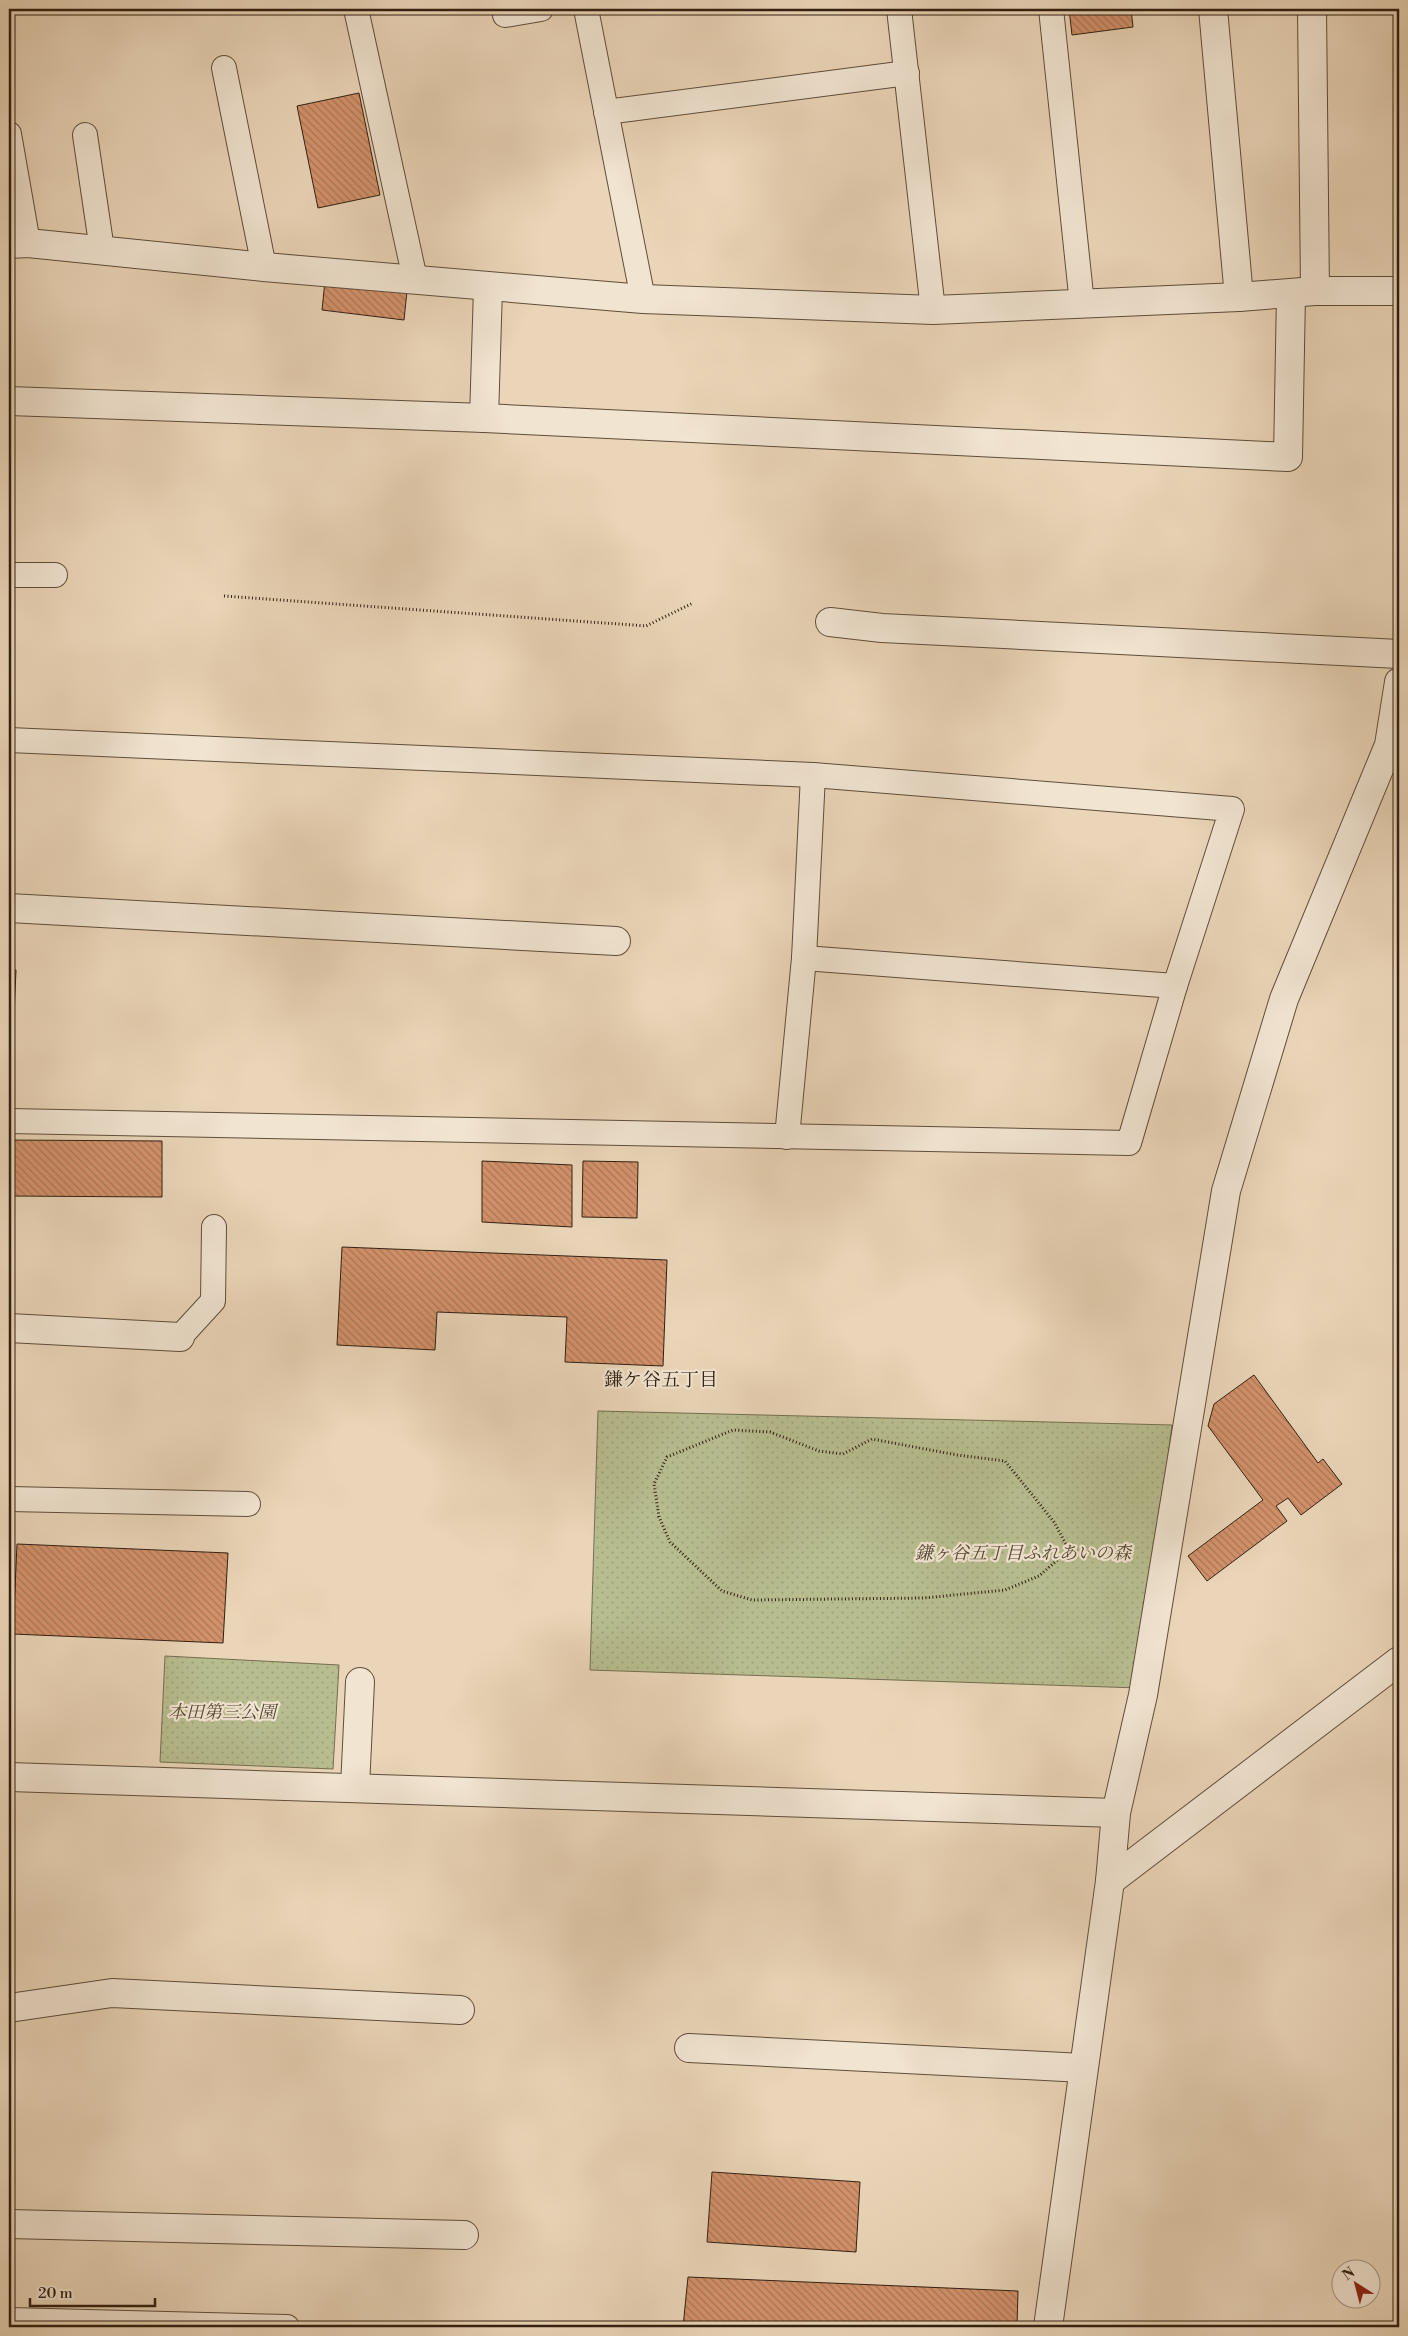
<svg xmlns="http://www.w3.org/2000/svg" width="1408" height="2336" viewBox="0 0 1408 2336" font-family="'Libre Bodoni','Noto Serif JP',serif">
  <defs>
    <pattern id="park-dots" width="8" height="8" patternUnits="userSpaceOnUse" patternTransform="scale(1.25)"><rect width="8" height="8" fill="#b7bd8f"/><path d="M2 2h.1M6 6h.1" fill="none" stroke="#9ea27a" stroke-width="1.8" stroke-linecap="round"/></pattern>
    <pattern id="building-back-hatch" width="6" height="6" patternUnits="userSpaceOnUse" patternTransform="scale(1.25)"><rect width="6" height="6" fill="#d3926c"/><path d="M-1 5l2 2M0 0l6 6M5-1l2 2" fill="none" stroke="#ac7757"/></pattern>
  </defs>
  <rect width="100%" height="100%" fill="#ead5b8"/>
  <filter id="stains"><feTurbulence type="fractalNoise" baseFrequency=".004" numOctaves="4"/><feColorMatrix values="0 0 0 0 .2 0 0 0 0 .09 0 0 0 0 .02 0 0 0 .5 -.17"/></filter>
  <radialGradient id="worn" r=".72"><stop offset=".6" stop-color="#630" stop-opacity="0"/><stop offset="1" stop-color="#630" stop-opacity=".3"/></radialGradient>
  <g fill="url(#park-dots)" stroke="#746e50">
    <polygon points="598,1411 1172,1425 1139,1688 590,1670"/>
    <polygon points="165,1656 339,1665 333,1769 160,1762"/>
  </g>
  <g fill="url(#building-back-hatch)" stroke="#312010">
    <polygon points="1069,9 1131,9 1133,27 1072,35"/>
    <polygon points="359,93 380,195 318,208 297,106"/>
    <polygon points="325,281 407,291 404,320 322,310"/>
    <polygon points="9,970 16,970 14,1015 9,1015"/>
    <polygon points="9,1140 162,1141 162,1197 9,1196"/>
    <polygon points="482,1161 572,1165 572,1227 482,1222"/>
    <polygon points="583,1161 638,1162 637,1218 582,1217"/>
    <polygon points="342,1247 667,1260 663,1366 565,1362 567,1317 437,1312 435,1350 337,1345"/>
    <polygon points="1254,1375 1318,1463 1323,1459 1342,1484 1301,1515 1288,1498 1276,1506 1287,1521 1207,1581 1188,1556 1263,1500 1208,1426 1214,1404"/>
    <polygon points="17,1544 228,1553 223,1643 13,1634"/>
    <polygon points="712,2172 860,2182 856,2252 707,2242"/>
    <polygon points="688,2277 1018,2291 1017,2327 683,2327"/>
  </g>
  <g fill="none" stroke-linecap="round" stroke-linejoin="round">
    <g stroke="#5f4d3a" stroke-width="26">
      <g id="lane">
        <polyline points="356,9 415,279"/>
        <polyline points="586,9 643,299"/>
        <polyline points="899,9 933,310"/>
        <polyline points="1051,9 1082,304"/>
        <polyline points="505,15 541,9"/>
        <polyline points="224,68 264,267"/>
        <polyline points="606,112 907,73"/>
        <polyline points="9,134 28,243"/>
        <polyline points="85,135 102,250"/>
        <polyline points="9,575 55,575"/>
        <polyline points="9,740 813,775 1232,809 1175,986 1129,1143 9,1121"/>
        <polyline points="804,958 1175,986"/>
        <polyline points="787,1137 804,958 813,775"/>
        <polyline points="180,1337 213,1301 214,1227"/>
        <polyline points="9,1499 248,1504"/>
        <polyline points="9,2320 287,2327"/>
      </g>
    </g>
    <g stroke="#5f4d3a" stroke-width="30">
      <g id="street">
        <polyline points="1213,9 1239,297"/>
        <polyline points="1312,9 1315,291"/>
        <polyline points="9,244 28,243 264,267 643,299 933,310 1239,297 1315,291 1399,291"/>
        <polyline points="9,401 484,418 1288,457 1291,294"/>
        <polyline points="484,418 488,288"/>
        <polyline points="830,622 882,628 1399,654"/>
        <polyline points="9,908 616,941"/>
        <polyline points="9,1328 180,1337"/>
        <polyline points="9,1777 1116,1813"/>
        <polyline points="355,1787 360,1682"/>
        <polyline points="1110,1881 1399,1661"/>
        <polyline points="9,2008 112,1993 460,2010"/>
        <polyline points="689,2048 1083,2068"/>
        <polyline points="9,2224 464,2235"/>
        <polyline points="1048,2327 1110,1881 1116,1813 1143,1695 1226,1191 1284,999 1389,745 1399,682"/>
      </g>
    </g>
    <g stroke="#312010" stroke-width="3" stroke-dasharray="1 2.5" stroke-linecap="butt">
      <polyline points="224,596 646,626 693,603"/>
      <polyline points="1069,1550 1054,1522 1005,1461 957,1455 872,1439 843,1454 819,1451 770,1432 733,1430 667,1457 654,1484 659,1517 670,1542 722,1591 752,1600 924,1598 1005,1590 1039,1576 1069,1550 1129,1558"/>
    </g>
    <use href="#lane" stroke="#f1e4d1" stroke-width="24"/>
    <use href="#street" stroke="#f1e4d1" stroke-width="28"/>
  </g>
  <g text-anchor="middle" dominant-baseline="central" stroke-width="4.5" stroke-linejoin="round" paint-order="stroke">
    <g font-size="18" font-style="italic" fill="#524730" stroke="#f1e4d1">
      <text x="1023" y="1553">鎌ヶ谷五丁目ふれあいの森</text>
      <text x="222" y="1712">本田第三公園</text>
    </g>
    <g font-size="19" fill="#312010" stroke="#f1e4d1">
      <text x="661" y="1380">鎌ケ谷五丁目</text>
    </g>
  </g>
  <rect width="1408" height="2336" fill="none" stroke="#ead5b8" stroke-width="30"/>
  <rect x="10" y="10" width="1388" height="2316" fill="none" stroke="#312010" stroke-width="2.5"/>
  <rect x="15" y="15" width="1378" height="2306" fill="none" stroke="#312010"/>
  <g transform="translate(1356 2284) rotate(324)"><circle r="24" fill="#f1e4d1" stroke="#a49684"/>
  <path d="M0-4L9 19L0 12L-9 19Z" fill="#8f2418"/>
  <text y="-8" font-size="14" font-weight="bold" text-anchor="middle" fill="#312010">N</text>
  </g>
  <path d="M30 2298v8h125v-8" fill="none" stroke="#312010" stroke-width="2.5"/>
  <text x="38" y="2298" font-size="15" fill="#312010" stroke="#f1e4d1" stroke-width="4" paint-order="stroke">20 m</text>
  <rect width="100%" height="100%" filter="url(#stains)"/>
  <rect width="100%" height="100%" fill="url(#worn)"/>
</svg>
